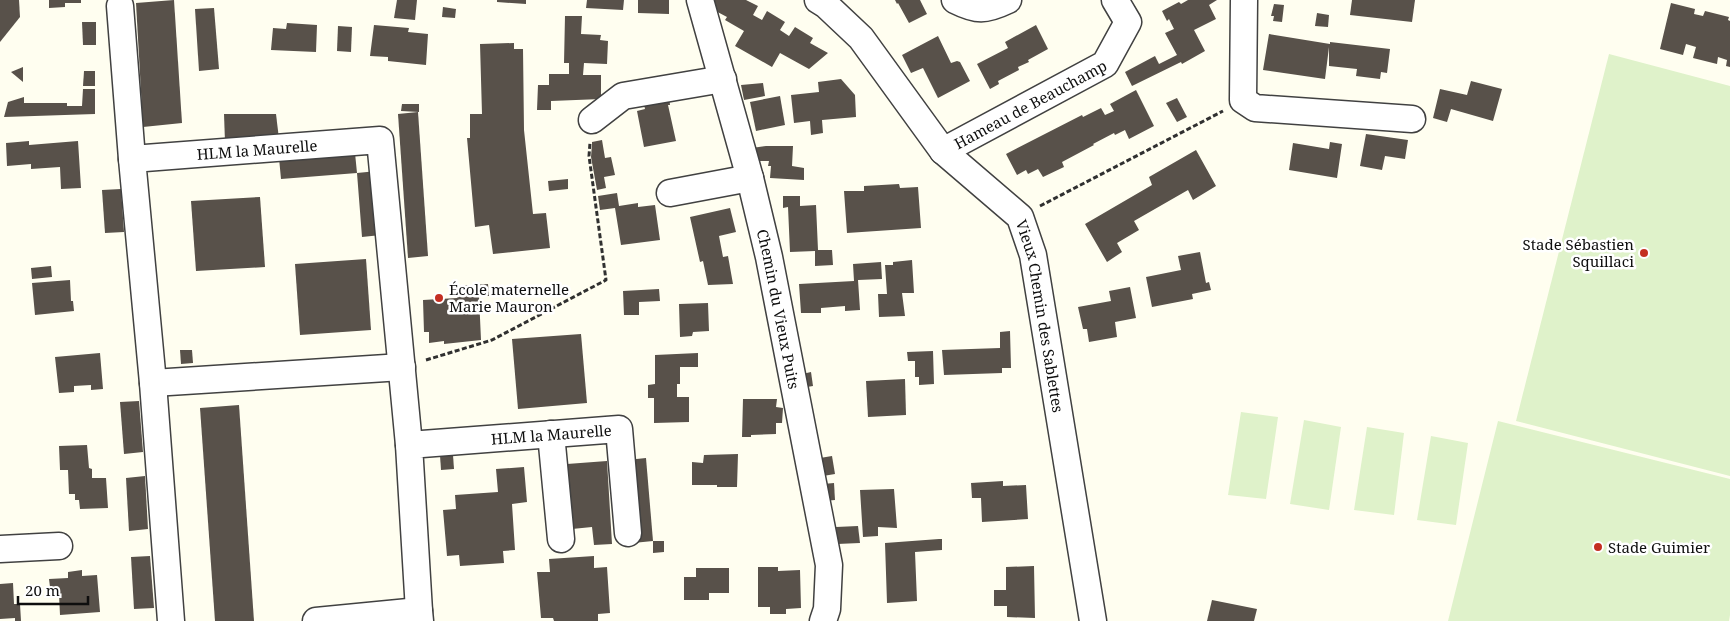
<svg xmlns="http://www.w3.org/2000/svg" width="1730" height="621" viewBox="0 0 1730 621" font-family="'Noto Serif',serif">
  <rect width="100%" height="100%" fill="#fffef0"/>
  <g fill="#dff2ca">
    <polygon points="1609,54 1730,86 1730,476 1516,421"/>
    <polygon points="1241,412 1278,417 1266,499 1228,495"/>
    <polygon points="1304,420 1341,427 1329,510 1290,504"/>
    <polygon points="1498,421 1730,479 1730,615 1729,621 1448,621"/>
    <polygon points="1367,427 1404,433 1394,515 1354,510"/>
    <polygon points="1431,436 1468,443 1456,525 1417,520"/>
  </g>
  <g fill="#58514a">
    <polygon points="0,0 19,0 20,17 0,42"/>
    <polygon points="49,0 81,0 81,3 65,3 65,7 49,8"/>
    <polygon points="174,0 182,123 143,127 136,3"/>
    <polygon points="397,0 417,0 415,20 394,18"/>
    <polygon points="497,0 526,0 526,4 497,2"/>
    <polygon points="587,0 624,0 623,10 586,8"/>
    <polygon points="638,0 669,0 669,14 638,13"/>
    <polygon points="709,0 746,0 758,6 753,15 762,20 767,11 785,22 780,30 789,36 795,27 813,38 810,43 828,53 809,69 780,53 772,67 735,46 744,31 725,20 727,17 710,8"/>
    <polygon points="895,0 920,0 927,14 909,23 898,3 897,4"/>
    <polygon points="1188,0 1217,0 1209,5 1216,19 1194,30 1205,51 1182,64 1181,62 1132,86 1125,72 1155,56 1159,64 1177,55 1165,33 1174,29 1169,19 1167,21 1162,11 1179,2 1181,4"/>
    <polygon points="1352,0 1415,0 1412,22 1350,15"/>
    <polygon points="1671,3 1695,9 1694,14 1703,16 1705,11 1729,17 1728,20 1730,21 1730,67 1726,66 1727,60 1718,57 1717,64 1693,58 1696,47 1686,44 1683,55 1660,49"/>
    <polygon points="1274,4 1284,5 1282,22 1273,21 1274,16 1271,16"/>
    <polygon points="443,7 456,9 455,18 442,17"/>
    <polygon points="214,8 219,69 199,71 195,9"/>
    <polygon points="1317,13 1329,15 1328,27 1315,26"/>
    <polygon points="565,16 582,16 581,34 601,35 600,40 608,41 607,64 584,63 583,75 601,75 601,99 551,101 551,110 537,110 538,85 549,85 549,74 569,74 569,63 564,63"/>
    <polygon points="82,22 96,22 96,45 83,45"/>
    <polygon points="287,23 317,25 316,52 271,50 273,28 286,29"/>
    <polygon points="374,25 409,28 408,32 428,34 426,65 388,61 388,57 370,56"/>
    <polygon points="1036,25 1048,49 1028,60 1029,62 1018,67 1019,70 998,81 999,84 990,89 977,64 1008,48 1005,42"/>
    <polygon points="338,26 352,27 351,52 337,51"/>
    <polygon points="1269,34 1330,44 1330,42 1390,49 1387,73 1381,72 1380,79 1356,76 1357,69 1329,66 1329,47 1325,79 1263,70"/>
    <polygon points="938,36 951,63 957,61 960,62 970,81 938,98 923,68 911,73 902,55"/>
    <polygon points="514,43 514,49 523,49 524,130 533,214 546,213 550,248 493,254 489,225 475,227 467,138 470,138 470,114 482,114 480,44"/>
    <polygon points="23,67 23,82 11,72"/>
    <polygon points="84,71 95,71 95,86 83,86"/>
    <polygon points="841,79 855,95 856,117 822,120 823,133 811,135 810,121 794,123 791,95 819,92 818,82"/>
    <polygon points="1471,81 1502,89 1493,121 1451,109 1447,122 1433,118 1440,89 1467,95"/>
    <polygon points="763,83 765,96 744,100 741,85"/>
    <polygon points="83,89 95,89 95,114 4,117 8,102 24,97 24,103 67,103 67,106 82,106"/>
    <polygon points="1136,90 1154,126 1129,139 1125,130 1115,135 1114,133 1093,144 1094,145 1062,162 1064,167 1043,177 1038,169 1028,174 1026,170 1017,175 1006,154 1082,115 1083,117 1101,108 1105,115 1114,111 1110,104"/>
    <polygon points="669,96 670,105 668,105 676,141 644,147 637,111 645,109 643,101"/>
    <polygon points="780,96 785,125 756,131 750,102"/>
    <polygon points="1177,98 1187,117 1177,122 1166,103"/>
    <polygon points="402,104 419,104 419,112 401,111"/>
    <polygon points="418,112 428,256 408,258 398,114"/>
    <polygon points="224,114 276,114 279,139 225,142"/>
    <polygon points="1366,134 1408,140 1405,159 1385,156 1382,170 1360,166"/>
    <polygon points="602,140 605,158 611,157 615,175 604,177 606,188 597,190 591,157 592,144 592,142"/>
    <polygon points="29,141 29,145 78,141 81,188 61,189 60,167 31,169 31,164 7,166 6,143"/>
    <polygon points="1330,142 1342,144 1337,178 1289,170 1293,143 1329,149"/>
    <polygon points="766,146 793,146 792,166 804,168 804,180 770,178 771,166 768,166 769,161 748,161 745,149"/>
    <polygon points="1196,150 1216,186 1193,200 1188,190 1134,221 1139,230 1117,243 1122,252 1107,262 1085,224 1152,185 1149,177"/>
    <polygon points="355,153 357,173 377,171 381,235 362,237 357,173 281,179 279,158"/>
    <polygon points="568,179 568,189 549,191 548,181"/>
    <polygon points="899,184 900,188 918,187 921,228 847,233 844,191 864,191 864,186"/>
    <polygon points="121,189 124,232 105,233 102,190"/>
    <polygon points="617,193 619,206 638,203 638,207 655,205 660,240 621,245 615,208 600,210 598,196"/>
    <polygon points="783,196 800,196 800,206 816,205 818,250 832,250 833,265 815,266 815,251 790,252 788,207 783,208"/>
    <polygon points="260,197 265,267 196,271 191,201"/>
    <polygon points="730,208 736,232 719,236 723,257 728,256 733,284 708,285 703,261 700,262 690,217"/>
    <polygon points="1200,252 1206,283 1209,282 1211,290 1192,294 1193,299 1152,307 1146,277 1181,270 1178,256"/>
    <polygon points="366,259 371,330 300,335 295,264"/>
    <polygon points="912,260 914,293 902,293 905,316 879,317 878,294 887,294 885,265 893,265 893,262"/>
    <polygon points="881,262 882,279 858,280 860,310 845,311 845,306 821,308 821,313 801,313 799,284 854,281 853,264"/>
    <polygon points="51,266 52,277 32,279 31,268"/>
    <polygon points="70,280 71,301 73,301 74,311 35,315 32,283"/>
    <polygon points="488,284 489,296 479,296 481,340 444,344 444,341 429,343 429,332 424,332 423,300 457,298 456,286"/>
    <polygon points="1130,287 1136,318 1115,322 1117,337 1089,342 1087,329 1083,329 1078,307 1111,301 1109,291"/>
    <polygon points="659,289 660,301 639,302 639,315 624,315 623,291"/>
    <polygon points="708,303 709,331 693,332 692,336 680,337 679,304"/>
    <polygon points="1010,331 1011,368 1002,368 1002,373 944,375 942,350 1000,348 1000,332"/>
    <polygon points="581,334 587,403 518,409 512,339"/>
    <polygon points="180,350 192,350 193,363 181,364"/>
    <polygon points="933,351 934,384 919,385 919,377 915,377 915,361 908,361 907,352"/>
    <polygon points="100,353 103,389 91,390 91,385 74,386 74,392 59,393 55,357"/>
    <polygon points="698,353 698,367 680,367 680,384 677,384 677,397 689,397 689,422 654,423 654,398 648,398 648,385 655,384 655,355"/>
    <polygon points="811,372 813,386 801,388 798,375"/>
    <polygon points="905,379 906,415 868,417 866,381"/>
    <polygon points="743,399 777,399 776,407 783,408 782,423 776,423 776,434 751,435 751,437 742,437"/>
    <polygon points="139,401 143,452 124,454 120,402"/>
    <polygon points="239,405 254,621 215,621 200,408"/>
    <polygon points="87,445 89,468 92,469 92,478 106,478 108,508 80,509 79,500 75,500 75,494 69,494 68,470 60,470 59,446"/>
    <polygon points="738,454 737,487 717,487 717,485 692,485 692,462 703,463 704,455"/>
    <polygon points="440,455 453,455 454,469 441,470"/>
    <polygon points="832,456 835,474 817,477 814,459"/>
    <polygon points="646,458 653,541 633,543 627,460"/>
    <polygon points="607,461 612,544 594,545 592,527 572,529 567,464"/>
    <polygon points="524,467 527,502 512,504 515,550 503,551 504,563 460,566 459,555 447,556 443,510 456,509 455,495 498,492 496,469"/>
    <polygon points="145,476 148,529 129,531 126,478"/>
    <polygon points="1003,481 1003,486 1026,485 1028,519 982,522 981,498 972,498 971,483"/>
    <polygon points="834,483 835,500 824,501 823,484"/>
    <polygon points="894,489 897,528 878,527 878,536 863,537 860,490"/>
    <polygon points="858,526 860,543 837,544 836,527"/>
    <polygon points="939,539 942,539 942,550 915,552 917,601 887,603 885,543"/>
    <polygon points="653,541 664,541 664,552 653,553"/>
    <polygon points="150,556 154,608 134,609 131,557"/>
    <polygon points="594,556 594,568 607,567 610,613 598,614 598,621 554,621 553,618 541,618 537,572 550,572 549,559"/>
    <polygon points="1034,566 1035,618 1007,617 1007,606 994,606 994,590 1006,590 1006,567"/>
    <polygon points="758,567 778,567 778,571 800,570 801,608 786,609 786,614 770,614 770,607 758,607"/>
    <polygon points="696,568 729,568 729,593 709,593 709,600 684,600 684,577 696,577"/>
    <polygon points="82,570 82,576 97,575 100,612 60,615 59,594 51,595 49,579 68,578 68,572"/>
    <polygon points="13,583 14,604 20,604 21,621 15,621 15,618 0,619 0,584"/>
    <polygon points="1212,600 1257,609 1254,621 1207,621"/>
  </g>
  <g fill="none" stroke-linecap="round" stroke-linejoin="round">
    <g stroke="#414141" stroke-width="29">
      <g id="minor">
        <path id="s1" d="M700,0L750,178L769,257L829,565L827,609L823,621"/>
        <path id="s2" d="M818,0L826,5L861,38L943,151L1020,217L1033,255L1093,621"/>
        <path d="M955,0C977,11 985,11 1008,0"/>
        <polyline points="1244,0 1243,100 1255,108 1412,119"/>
        <polyline points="120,6 132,159"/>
        <polyline points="592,120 623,96 723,79"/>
        <path id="s3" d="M943,151L1105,64L1128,22L1115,0"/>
        <polyline points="670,193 750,178"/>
        <polyline points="153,383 402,367"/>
        <polyline points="551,434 561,539"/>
        <polyline points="0,549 59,546"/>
        <path id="s4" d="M419,611L409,445L619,429L628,533"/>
        <path id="s5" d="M171,621L153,383L132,159L380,140L409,445"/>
        <polyline points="316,621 419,611 420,621"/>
      </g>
    </g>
    <g stroke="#303030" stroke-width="3" stroke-dasharray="5 2.5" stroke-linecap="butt">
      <polyline points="1040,206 1223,111"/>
      <polyline points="426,360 492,340 606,280 589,156 590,143"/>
    </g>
    <use href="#minor" stroke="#fff" stroke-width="26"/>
  </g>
  <g fill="#c42f21" stroke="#fff" stroke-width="2">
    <circle cx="1644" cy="253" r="5"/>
    <circle cx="439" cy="298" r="5"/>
    <circle cx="1598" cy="547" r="5"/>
  </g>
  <g text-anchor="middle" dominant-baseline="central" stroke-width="5" stroke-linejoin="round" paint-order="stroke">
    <g font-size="15" fill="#0e0e0e" stroke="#fff">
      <text stroke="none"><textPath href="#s3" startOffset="99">Hameau de Beauchamp</textPath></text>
      <text stroke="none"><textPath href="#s5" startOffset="589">HLM la Maurelle</textPath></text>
      <text stroke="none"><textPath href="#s1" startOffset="319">Chemin du Vieux Puits</textPath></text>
      <text stroke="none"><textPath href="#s2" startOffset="400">Vieux Chemin des Sablettes</textPath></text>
      <text stroke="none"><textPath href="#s4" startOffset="309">HLM la Maurelle</textPath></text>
    </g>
    <g font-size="15" fill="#0e0e0e" stroke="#fff" text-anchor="start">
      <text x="1634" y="244" text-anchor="end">Stade Sébastien<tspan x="1634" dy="17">Squillaci</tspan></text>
      <text x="449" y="289">École maternelle<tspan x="449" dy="17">Marie Mauron</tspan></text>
      <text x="1608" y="547">Stade Guimier</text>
    </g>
  </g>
  <path d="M18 596v8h70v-8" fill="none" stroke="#0e0e0e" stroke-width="2.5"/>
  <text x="25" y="596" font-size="15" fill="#0e0e0e" stroke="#ffffff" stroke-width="4" paint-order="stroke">20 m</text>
</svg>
